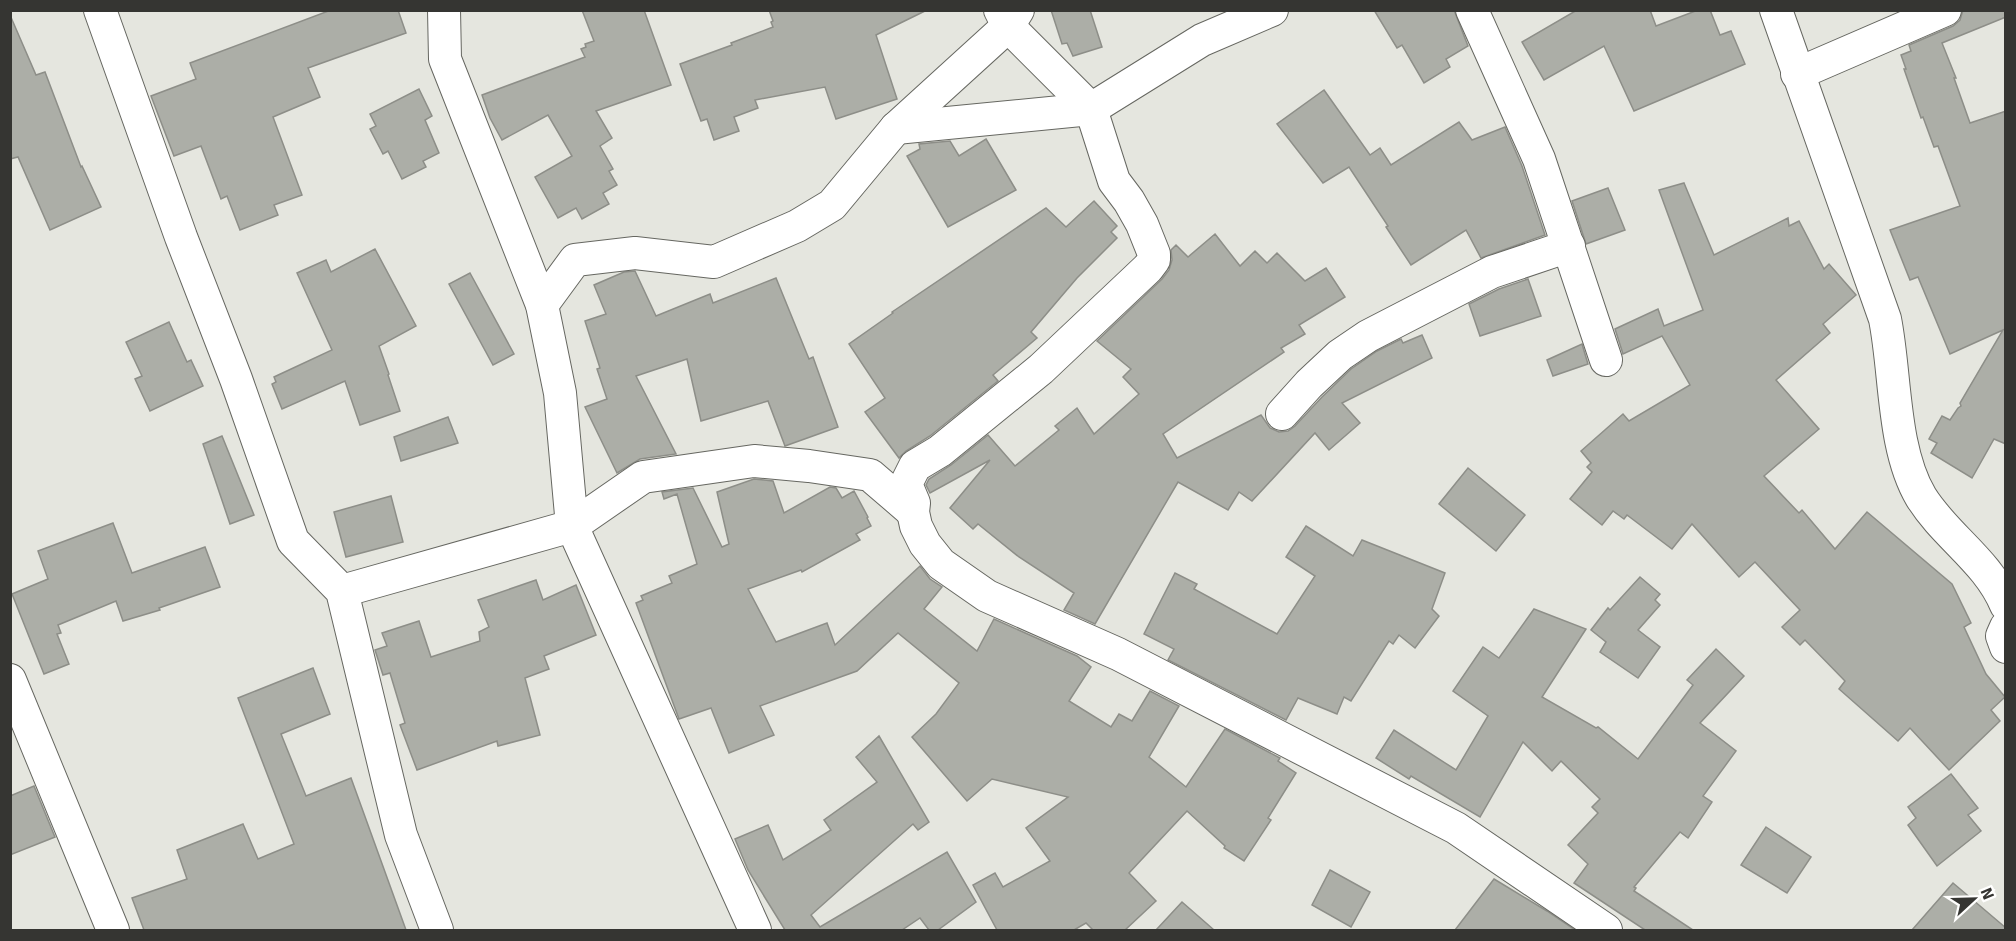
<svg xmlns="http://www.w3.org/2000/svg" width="2016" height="941" viewBox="0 0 2016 941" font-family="Signika,sans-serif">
  <rect width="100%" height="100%" fill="#e5e6df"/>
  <g fill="#acaea7" stroke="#8d8e88" stroke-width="1.5">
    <polygon points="331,10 398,10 406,33 308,68 320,97 273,117 302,195 274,205 278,215 240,230 227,196 221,199 201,146 174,156 151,96 196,79 190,63"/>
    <polygon points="582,10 644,10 671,85 596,111 612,138 600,146 613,169 609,171 617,185 603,193 609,204 582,219 576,208 558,218 535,177 572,156 548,115 502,140 490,118 482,95 585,57 581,49 586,47 585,44 594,41"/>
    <polygon points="769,10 927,10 876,35 897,99 836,119 825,87 755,100 758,108 734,117 739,131 714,140 707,119 701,121 680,64 732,45 731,43 773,27 771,22 773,21"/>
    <polygon points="1051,10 1090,10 1102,47 1073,56 1067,43 1062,44"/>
    <polygon points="1374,10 1454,10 1468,46 1446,59 1450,67 1424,83 1402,45 1397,48"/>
    <polygon points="1577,10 1650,10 1656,26 1698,10 1710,10 1720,35 1731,31 1745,64 1634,111 1604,46 1544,80 1522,42"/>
    <polygon points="1963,10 2006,10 2006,17 1942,43 1956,78 1954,78 1970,123 2006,111 2006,444 1994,439 1972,478 1931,453 1937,443 1929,439 1942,416 1950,420 1958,408 1961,406 1960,403 2003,330 1950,354 1918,277 1910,280 1890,230 1960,206 1938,146 1934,147 1923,117 1921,118 1904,69 1906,69 1901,55 1911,51 1909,45 1953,26 1960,20"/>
    <polygon points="10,15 36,75 45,72 81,167 82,166 101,207 50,230 18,157 10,159"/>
    <polygon points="419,89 432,116 425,120 439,153 423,161 426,167 402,179 388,151 383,154 370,129 376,126 370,114"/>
    <polygon points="1324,90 1370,155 1380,148 1391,165 1459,122 1472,140 1505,127 1522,166 1545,235 1481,258 1466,230 1411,265 1386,227 1388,226 1349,167 1323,183 1277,124"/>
    <polygon points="986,139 1016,190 948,227 907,156 920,149 919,144 950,141 959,156"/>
    <polygon points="1684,183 1714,255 1788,218 1789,226 1799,221 1824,269 1829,264 1856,295 1823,324 1830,333 1776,380 1819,429 1764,476 1799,513 1802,510 1835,549 1867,512 1952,584 1971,623 1964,627 1986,674 2005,697 1991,710 2000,721 1949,770 1910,728 1898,741 1839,689 1845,681 1805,640 1800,645 1782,627 1800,610 1755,562 1739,577 1692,524 1672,549 1627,515 1624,519 1613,511 1602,525 1570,499 1592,472 1587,467 1591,463 1581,451 1623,414 1629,421 1690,385 1662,336 1623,354 1615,329 1658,309 1664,326 1703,310 1659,190"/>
    <polygon points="1608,188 1625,230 1586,244 1572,201"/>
    <polygon points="1094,201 1117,226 1111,232 1117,238 1077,278 1031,332 1037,338 993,375 998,381 930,436 906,451 899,458 865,412 885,398 849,344 893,313 892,312 1046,208 1066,227"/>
    <polygon points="1215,234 1240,266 1255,251 1267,263 1277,253 1305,281 1326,268 1345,297 1299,325 1305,334 1281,348 1284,352 1163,434 1177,458 1261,415 1270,428 1279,432 1288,431 1295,426 1322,397 1351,369 1377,351 1401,339 1403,343 1422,335 1432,358 1342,403 1360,423 1329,450 1315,433 1252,501 1239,492 1228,510 1178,482 1095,624 1064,610 1074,593 1019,557 978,524 973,529 950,508 990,460 930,493 926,485 929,479 951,465 988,435 1015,466 1059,430 1055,426 1077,408 1094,434 1139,394 1123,377 1131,369 1097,341 1162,279 1169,270 1172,260 1171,250 1176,245 1188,257"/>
    <polygon points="375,249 416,326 379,346 389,374 388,375 400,411 360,425 345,381 282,409 272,384 276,382 274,377 332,350 297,273 326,260 331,272"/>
    <polygon points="635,271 656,316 710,294 713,303 776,278 809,359 813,357 838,427 785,446 768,401 701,421 687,359 636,376 676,454 640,459 617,473 585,407 607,399 597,369 600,368 585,321 606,314 594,285 624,272"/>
    <polygon points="470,273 514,354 493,365 449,284"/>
    <polygon points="1528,279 1541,316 1480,336 1469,304 1499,289"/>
    <polygon points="169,322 187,362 191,360 203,386 150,411 135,379 142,376 126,342"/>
    <polygon points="1582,344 1588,364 1553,376 1547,360"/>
    <polygon points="448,417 458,443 401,461 394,437"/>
    <polygon points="222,436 254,515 230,524 203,444"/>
    <polygon points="1468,468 1525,515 1496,551 1439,504"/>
    <polygon points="754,479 773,481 784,513 830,487 836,488 842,498 854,491 868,517 867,518 871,526 856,534 860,540 802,572 801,570 748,589 776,642 827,623 835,645 920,566 930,579 942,587 924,609 977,651 994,619 1077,656 1091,667 1069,701 1111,727 1119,714 1132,721 1150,691 1179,706 1149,757 1186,787 1225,729 1280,758 1278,761 1296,773 1268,818 1271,820 1244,861 1224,848 1225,846 1187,811 1129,873 1156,901 1125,930 1093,930 1086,923 1074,930 997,930 973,885 995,873 1003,887 1050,861 1026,828 1068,797 992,779 967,801 912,737 936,714 959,683 898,633 857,671 760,706 774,735 729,753 711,708 679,719 636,603 643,600 641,596 672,583 669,576 697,564 677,494 664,499 662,492 693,488 722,547 729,544 717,492"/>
    <polygon points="391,496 403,542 346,557 334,512"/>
    <polygon points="113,523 132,573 205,547 220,587 159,608 160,610 123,621 116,601 58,625 61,633 57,634 69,664 44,674 12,594 48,579 38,551"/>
    <polygon points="1306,526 1353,556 1362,540 1445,573 1432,609 1439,616 1415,648 1399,635 1393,644 1389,641 1351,701 1344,697 1337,714 1298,698 1286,720 1168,660 1174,649 1144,634 1175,573 1197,584 1194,589 1277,634 1315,576 1286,557"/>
    <polygon points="1640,577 1660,594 1655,600 1660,605 1638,630 1660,647 1638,678 1600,652 1606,642 1591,630 1608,608 1610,610"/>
    <polygon points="536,580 543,600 576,585 596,635 544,656 549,669 525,678 540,735 498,746 497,741 417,770 400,725 405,723 390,673 383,675 375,650 387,646 382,633 419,621 431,657 480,641 479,632 489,627 478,600"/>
    <polygon points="1534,609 1586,629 1542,697 1596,728 1598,727 1638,759 1693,685 1687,680 1716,649 1744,676 1700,723 1736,751 1703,796 1712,802 1688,838 1680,832 1634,887 1636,888 1634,891 1693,930 1645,930 1574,883 1588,864 1568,845 1598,813 1592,807 1600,799 1561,761 1552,771 1523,742 1480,817 1411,776 1409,779 1376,758 1394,730 1456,770 1488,716 1453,691 1483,647 1499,658"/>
    <polygon points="313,668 330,714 281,734 306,796 351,778 406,930 144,930 132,898 187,879 177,850 243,824 258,859 294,844 238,698"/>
    <polygon points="879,736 929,822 918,830 913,824 811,915 820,927 947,852 976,902 938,930 929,930 920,918 902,930 785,930 748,870 735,839 768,825 783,860 831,830 824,820 877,782 856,757"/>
    <polygon points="1951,774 1978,808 1968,815 1981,831 1937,866 1908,825 1916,818 1908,807"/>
    <polygon points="34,786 55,837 10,855 10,796"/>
    <polygon points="1766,827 1811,857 1787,893 1741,865"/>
    <polygon points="1330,870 1370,892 1351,927 1312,905"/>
    <polygon points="1494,879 1547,911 1575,930 1455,930"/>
    <polygon points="1953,883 2006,928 2006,930 1912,930"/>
    <polygon points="1182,902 1214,930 1156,930"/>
  </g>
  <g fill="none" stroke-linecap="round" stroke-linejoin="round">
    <g stroke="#666761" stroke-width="34">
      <g id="minor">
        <polyline points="100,10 181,237 236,379 293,541 342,591 401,835 437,930"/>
        <polyline points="444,10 445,59 542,305 560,393 572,526 755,930"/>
        <polyline points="1000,10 1008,26 1091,109 1114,181 1129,201 1142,224 1154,254 1154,260 1148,268 1041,369 940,451 915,466 906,484 914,503 913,512 916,526 925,544 941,564 987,596 1118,654 1456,828 1606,930"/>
        <polyline points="1472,10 1539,159 1606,360"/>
        <path d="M1776,10L1885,319C1896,374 1892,448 1921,497C1945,536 1988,561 2006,605"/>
        <polyline points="1797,74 1945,10"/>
        <polyline points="896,128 1091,109 1202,40 1272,10"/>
        <polyline points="542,305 575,260 635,253 714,262 797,226 832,205 896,128 1008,26 1018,10"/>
        <polyline points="1282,414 1309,384 1340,355 1368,336 1492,272 1569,246"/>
        <polyline points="342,591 572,526 643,477 754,461 809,466 870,475 913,512"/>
        <polyline points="2006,627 2002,636 2006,647"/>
        <polyline points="10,680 113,930"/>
      </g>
    </g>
    <use href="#minor" stroke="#fff" stroke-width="32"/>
  </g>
  <rect width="2016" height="941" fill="none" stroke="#353532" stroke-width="24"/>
  <g transform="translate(1974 899) rotate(68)" stroke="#fffffe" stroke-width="4.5" paint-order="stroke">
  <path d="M0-4.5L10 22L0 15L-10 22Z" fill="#353532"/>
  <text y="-9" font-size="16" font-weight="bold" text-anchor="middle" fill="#353532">N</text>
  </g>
</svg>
